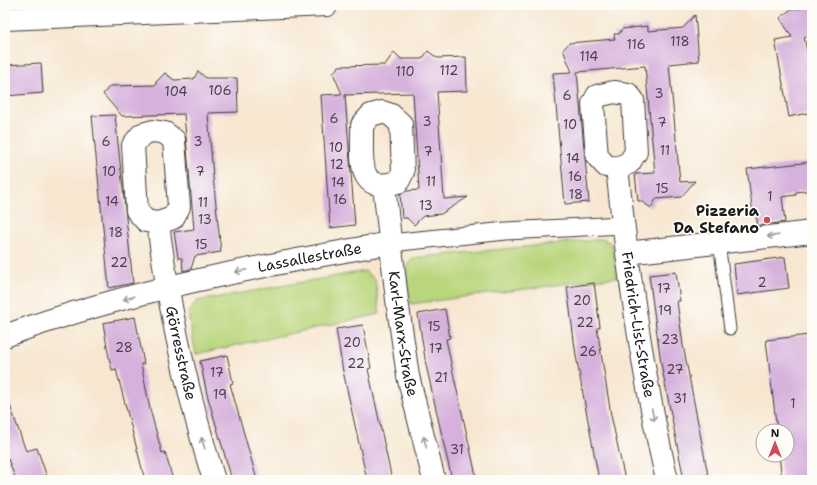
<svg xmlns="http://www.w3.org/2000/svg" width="817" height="485" viewBox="0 0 817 485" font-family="'Shantell Sans',sans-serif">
  <rect width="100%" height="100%" fill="#fdfcf7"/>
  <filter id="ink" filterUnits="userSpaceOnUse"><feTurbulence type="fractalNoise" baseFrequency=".025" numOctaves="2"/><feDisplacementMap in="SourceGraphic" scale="8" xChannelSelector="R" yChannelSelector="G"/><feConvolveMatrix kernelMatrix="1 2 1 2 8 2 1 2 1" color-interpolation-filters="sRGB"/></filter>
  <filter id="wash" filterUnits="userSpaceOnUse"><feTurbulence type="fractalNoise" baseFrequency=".012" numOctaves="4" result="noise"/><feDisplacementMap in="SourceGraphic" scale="16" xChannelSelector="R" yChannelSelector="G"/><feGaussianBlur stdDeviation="0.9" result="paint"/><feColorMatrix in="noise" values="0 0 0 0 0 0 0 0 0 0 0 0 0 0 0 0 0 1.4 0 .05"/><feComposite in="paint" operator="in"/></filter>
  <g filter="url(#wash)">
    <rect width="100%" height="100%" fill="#f7e7d1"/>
    <g fill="#b9d67c" stroke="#6a794c">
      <polygon points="604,239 612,244 617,277 411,304 405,271 412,258"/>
      <polygon points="365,271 375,279 380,314 196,354 188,313 197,301"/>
    </g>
    <g id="blocks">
      <g fill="#d6b1dc">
        <polygon points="812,6 812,35 804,37 812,75 812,112 789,117 775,40 792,37 780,18 790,10"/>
        <polygon points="695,15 699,61 669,64 680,182 695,181 681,197 656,199 651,208 641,201 638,201 635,174 655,173 645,66 577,72 589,202 565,204 553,73 572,72 563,50 569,43 615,39 614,34 619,34 622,29 648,26 648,31 683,28"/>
        <polygon points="428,51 437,58 466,57 467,91 437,92 444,199 468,197 441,214 423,216 414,225 407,218 402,218 400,194 407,191 419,190 413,93 345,95 355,225 330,228 321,95 342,94 333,73 339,66 385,65 394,52 401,59 422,59"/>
        <polygon points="41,63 43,93 5,96 5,65"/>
        <polygon points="198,71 206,78 237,78 238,112 208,113 213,177 221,252 195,256 191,269 183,271 182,258 178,258 174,232 194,229 184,114 122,116 103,94 110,86 156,85 156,82 165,73 174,80 194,79"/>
        <polygon points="115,115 133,283 109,288 92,116"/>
        <polygon points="812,162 812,190 796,192 796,195 782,197 785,222 758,226 756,214 753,214 747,169"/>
        <polygon points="785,257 789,288 737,295 734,264"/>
        <polygon points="676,272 680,301 677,301 683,345 709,480 684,480 661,363 649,275"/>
        <polygon points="594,283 600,327 597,328 611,415 625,480 599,480 576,356 567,287"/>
        <polygon points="445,309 450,338 446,339 452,368 477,480 452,480 426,365 418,314"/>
        <polygon points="135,317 144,364 141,364 150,409 162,453 165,452 173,480 145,480 116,369 112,370 109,358 103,323"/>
        <polygon points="363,325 371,368 368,369 392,480 367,480 343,371 336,329"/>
        <polygon points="809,335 812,364 812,480 782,480 779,455 787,455 787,431 777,431 766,340"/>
        <polygon points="227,355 233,383 230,384 257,480 232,480 207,394 200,361"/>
        <polygon points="7,397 26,451 37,448 48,480 16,480 8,459 5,460 5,398"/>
      </g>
    </g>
  </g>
  <g filter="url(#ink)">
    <use href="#blocks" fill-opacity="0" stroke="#3d3a37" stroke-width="1"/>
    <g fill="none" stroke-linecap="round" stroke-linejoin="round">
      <g stroke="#3d3a37" stroke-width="13">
        <polyline id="service" points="719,242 730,329"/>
      </g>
      <g stroke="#3d3a37" stroke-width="19">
        <polyline id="pedestrian" points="390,243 506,231 623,225"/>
      </g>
      <g stroke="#3d3a37" stroke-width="24">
        <g id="minor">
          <polygon points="614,92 628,94 633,100 636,152 629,163 617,168 606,166 597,156 593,104 597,96"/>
          <path d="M382,112L391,115L401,124L403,172L398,182C354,195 363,156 362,125L371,115Z"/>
          <polygon points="153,131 165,133 174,140 179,207 173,218 158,223 146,221 137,211 133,145 142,134"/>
          <path id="s1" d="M617,168C628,273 643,377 667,480"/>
          <path id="s2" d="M384,186L397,300L408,376L434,480"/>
          <path id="s3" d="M158,223C169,311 188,396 214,480"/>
          <polyline points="627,253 812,232"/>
          <path id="s4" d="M5,336C129,290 259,266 390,243"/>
        </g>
      </g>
      <g stroke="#3d3a37" stroke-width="24">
        <polyline id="secondary" points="5,19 327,5"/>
      </g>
      <use href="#service" stroke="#fff" stroke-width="11"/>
      <use href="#pedestrian" stroke="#fff" stroke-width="17"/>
      <use href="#minor" stroke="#fff" stroke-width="22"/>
      <use href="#secondary" stroke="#fff" stroke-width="22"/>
    </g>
    <defs><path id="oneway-shaft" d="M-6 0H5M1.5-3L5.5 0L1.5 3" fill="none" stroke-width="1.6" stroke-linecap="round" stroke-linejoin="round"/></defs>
    <g stroke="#999">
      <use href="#oneway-shaft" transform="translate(773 236) rotate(173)"/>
      <use href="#oneway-shaft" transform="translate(241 271) rotate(168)"/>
      <use href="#oneway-shaft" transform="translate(129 298) rotate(163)"/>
      <use href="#oneway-shaft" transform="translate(653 415) rotate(79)"/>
      <use href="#oneway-shaft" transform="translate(425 442) rotate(-104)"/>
      <use href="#oneway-shaft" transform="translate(203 443) rotate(-107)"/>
    </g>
  </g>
  <circle fill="#d1495b" stroke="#fdfcf7" stroke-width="1.5" cx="767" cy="220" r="4"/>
  <g text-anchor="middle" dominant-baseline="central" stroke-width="3.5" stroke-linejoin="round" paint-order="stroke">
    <g font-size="13" fill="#4a414c">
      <text x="680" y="41">118</text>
      <text x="636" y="44">116</text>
      <text x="589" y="56">114</text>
      <text x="449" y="70">112</text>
      <text x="405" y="71">110</text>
      <text x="220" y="90">106</text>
      <text x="176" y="91">104</text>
      <text x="659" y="93">3</text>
      <text x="567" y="95">6</text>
      <text x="334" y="118">6</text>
      <text x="427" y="121">3</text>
      <text x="662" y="122">7</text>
      <text x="570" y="124">10</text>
      <text x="106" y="141">6</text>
      <text x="198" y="141">3</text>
      <text x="336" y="147">10</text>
      <text x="665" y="150">11</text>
      <text x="428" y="151">7</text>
      <text x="573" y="158">14</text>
      <text x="337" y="164">12</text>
      <text x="109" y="171">10</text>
      <text x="200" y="171">7</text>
      <text x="575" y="176">16</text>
      <text x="431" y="181">11</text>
      <text x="338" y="182">14</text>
      <text x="662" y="188">15</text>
      <text x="576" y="194">18</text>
      <text x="770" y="196">1</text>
      <text x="340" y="199">16</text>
      <text x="112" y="201">14</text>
      <text x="203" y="202">11</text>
      <text x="426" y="205">13</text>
      <text x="205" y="219">13</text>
      <text x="116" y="232">18</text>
      <text x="201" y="244">15</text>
      <text x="119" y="262">22</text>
      <text x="762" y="282">2</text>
      <text x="664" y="288">17</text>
      <text x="582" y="300">20</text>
      <text x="665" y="310">19</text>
      <text x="585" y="322">22</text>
      <text x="434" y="326">15</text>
      <text x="670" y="339">23</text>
      <text x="352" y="342">20</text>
      <text x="124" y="347">28</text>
      <text x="436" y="348">17</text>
      <text x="588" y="351">26</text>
      <text x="356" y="363">22</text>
      <text x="675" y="369">27</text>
      <text x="217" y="372">17</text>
      <text x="441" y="377">21</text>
      <text x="220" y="394">19</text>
      <text x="680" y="398">31</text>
      <text x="793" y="403">1</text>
      <text x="457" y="449">31</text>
    </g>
    <g font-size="15" font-weight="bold" fill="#1c1c1c" stroke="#fdfcf7" text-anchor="end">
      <text x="759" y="211">Pizzeria<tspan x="759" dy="17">Da Stefano</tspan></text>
    </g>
    <g font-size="15" fill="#1c1c1c" stroke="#fdfcf7">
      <text stroke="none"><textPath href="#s4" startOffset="315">Lassallestraße</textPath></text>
      <text stroke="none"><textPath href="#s1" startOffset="158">Friedrich-List-Straße</textPath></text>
      <text stroke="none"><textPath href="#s2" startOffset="149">Karl-Marx-Straße</textPath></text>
      <text stroke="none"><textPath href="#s3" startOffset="132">Görresstraße</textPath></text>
    </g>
  </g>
  <rect width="817" height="485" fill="none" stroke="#fdfcf7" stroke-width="20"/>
  <g transform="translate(775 443)"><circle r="19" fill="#fdfcf7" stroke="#a3a29f"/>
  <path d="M0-3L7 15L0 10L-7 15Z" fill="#d1495b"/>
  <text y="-6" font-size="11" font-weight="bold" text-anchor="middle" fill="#1c1c1c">N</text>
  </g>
</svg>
